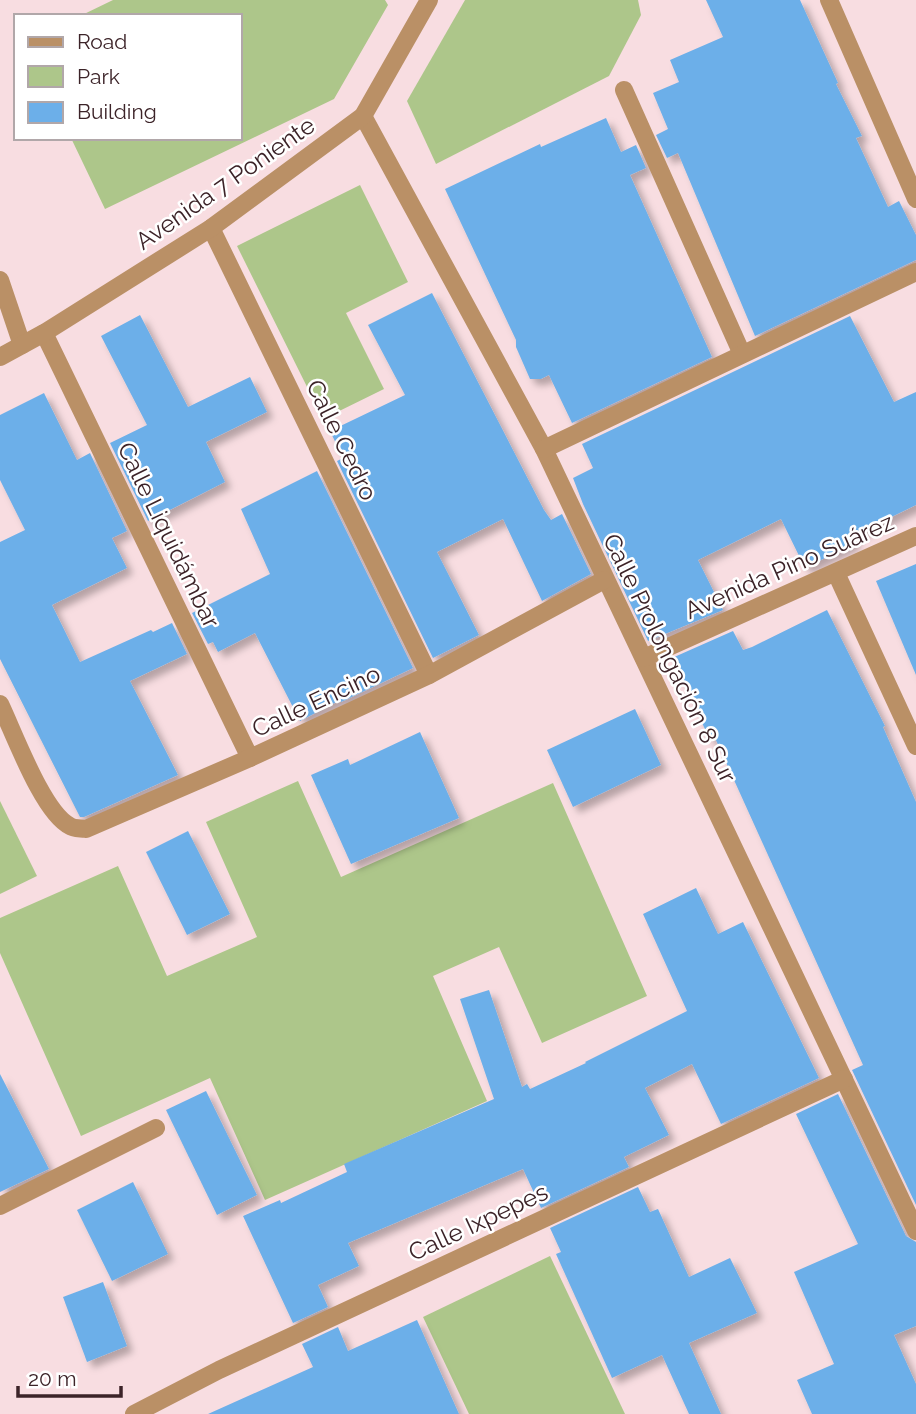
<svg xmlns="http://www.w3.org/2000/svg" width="916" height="1414" viewBox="0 0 916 1414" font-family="Raleway,sans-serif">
  <defs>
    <filter id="shadow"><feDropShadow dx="6" dy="6" stdDeviation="3.5" flood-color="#0004"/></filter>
  </defs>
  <rect width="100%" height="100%" fill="#f8dde1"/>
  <g fill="#adc68a">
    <polygon points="113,0 385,0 388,5 334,99 105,209 71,138 240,138 240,16 80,16"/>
    <polygon points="465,0 638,0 641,15 609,76 436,164 407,101"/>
    <polygon points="360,185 408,282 346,313 384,389 323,419 237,246"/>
    <polygon points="298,781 341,877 553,783 647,996 542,1043 499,947 433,976 487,1101 265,1200 210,1078 81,1136 0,953 0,918 118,866 167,976 257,937 206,822"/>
    <polygon points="0,801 37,876 0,894"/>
    <polygon points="550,1256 625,1414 469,1414 423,1317"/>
  </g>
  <g fill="#6cafe9" filter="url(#shadow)">
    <polygon points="706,0 800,0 838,83 836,84 862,136 856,138 888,207 899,201 916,235 916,260 755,336 678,153 667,158 656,135 668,129 653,93 679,82 670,60 723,37"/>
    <polygon points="606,118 621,152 636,145 646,168 630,175 712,357 572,423 549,375 541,379 530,379 516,347 516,340 445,189 540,144 541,147"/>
    <polygon points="432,293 544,510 551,520 562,514 591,574 542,601 503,519 437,552 479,635 433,658 337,461 343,458 330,431 405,395 368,325"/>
    <polygon points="140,315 188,407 250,377 267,412 206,442 225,482 148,521 110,443 147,425 101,336"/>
    <polygon points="850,316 894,402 916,392 916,505 852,536 855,543 805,568 781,519 698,560 723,610 648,641 583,504 573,478 593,468 582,444"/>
    <polygon points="44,393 77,460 90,453 127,531 112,538 127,568 52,605 80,662 151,630 153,632 172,623 187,654 130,681 178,775 84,817 80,817 0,659 0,542 25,530 0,480 0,415"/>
    <polygon points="317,471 413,668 341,702 340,700 300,721 255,633 218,652 213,642 208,644 192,613 270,574 241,509"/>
    <polygon points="916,564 916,675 876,581"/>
    <polygon points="827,610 885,726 883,727 916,802 916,1205 852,1070 863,1065 715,738 710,740 672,658 733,631 743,650 752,647"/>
    <polygon points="635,709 661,765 573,807 547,750"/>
    <polygon points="420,732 459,818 351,864 311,775 348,759 350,765"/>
    <polygon points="188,831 230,914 187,935 146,852"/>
    <polygon points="696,888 718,934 743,922 819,1078 721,1124 692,1064 645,1088 669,1135 624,1157 629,1167 541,1208 523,1169 348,1243 359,1266 318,1285 328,1307 293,1323 243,1216 280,1200 281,1203 347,1172 344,1164 494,1099 460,999 489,990 522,1087 527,1084 530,1089 586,1063 585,1062 687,1011 643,914"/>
    <polygon points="0,1074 49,1169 0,1192"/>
    <polygon points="206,1091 257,1195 217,1215 166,1110"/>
    <polygon points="838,1094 906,1236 916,1242 916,1326 894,1335 916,1384 916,1414 812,1414 797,1380 834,1364 794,1272 858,1244 796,1114"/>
    <polygon points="133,1182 168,1254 112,1281 77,1210"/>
    <polygon points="638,1187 650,1212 658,1209 689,1277 730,1258 757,1313 689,1343 721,1414 689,1414 662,1355 612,1378 556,1254 561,1252 550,1228"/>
    <polygon points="103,1282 127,1346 87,1362 63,1297"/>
    <polygon points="417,1320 459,1414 208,1414 313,1367 302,1344 338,1327 348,1351"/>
  </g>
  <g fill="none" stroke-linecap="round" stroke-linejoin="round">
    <g stroke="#ba9066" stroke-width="18">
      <polyline points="829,0 916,199"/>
      <polyline points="624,90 742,354"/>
      <polyline points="363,116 544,449 916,1231"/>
      <polyline points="211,228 429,675"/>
      <polyline points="0,280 22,345"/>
      <polyline points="44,333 250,758"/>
      <polyline points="0,357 44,333 211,228 363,116 429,0"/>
      <polyline points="544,449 916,272"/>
      <polyline points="836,573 916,746"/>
      <polyline points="644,658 916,536"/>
      <path d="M0,704C14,733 43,813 70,826C74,829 81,828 86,829L250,758L429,675L604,580"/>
      <polyline points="0,1206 156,1128"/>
      <polyline points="134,1414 219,1370 844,1079"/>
    </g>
  </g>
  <g text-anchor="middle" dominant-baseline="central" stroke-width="5" stroke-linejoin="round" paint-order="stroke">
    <g font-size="24" fill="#3c2328" stroke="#fff">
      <text transform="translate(225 183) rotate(-35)">Avenida 7 Poniente</text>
      <text transform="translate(342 440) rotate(64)">Calle Cedro</text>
      <text transform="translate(169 535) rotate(64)">Calle Liquidámbar</text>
      <text transform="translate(789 566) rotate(-24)">Avenida Pino Suárez</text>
      <text transform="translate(670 658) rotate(64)">Calle Prolongación 8 Sur</text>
      <text transform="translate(316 701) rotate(-25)">Calle Encino</text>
      <text transform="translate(478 1222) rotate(-25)">Calle Ixpepes</text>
    </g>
  </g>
  <rect x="14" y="14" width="228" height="126" fill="#ffffff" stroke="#b1a7a9" stroke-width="2"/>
  <rect x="28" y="37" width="35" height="10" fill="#ba9066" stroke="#b1a7a9" stroke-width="2"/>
  <text x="77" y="49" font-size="21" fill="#3c2328">Road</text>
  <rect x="28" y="66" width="35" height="21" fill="#adc68a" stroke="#b1a7a9" stroke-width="2"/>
  <text x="77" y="84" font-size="21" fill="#3c2328">Park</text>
  <rect x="28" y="102" width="35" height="21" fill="#6cafe9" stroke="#b1a7a9" stroke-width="2"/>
  <text x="77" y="119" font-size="21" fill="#3c2328">Building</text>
  <path d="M18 1386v10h103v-10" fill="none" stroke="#3c2328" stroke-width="3.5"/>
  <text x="28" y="1386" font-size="21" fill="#3c2328" stroke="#ffffff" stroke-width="5" paint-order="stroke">20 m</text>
</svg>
